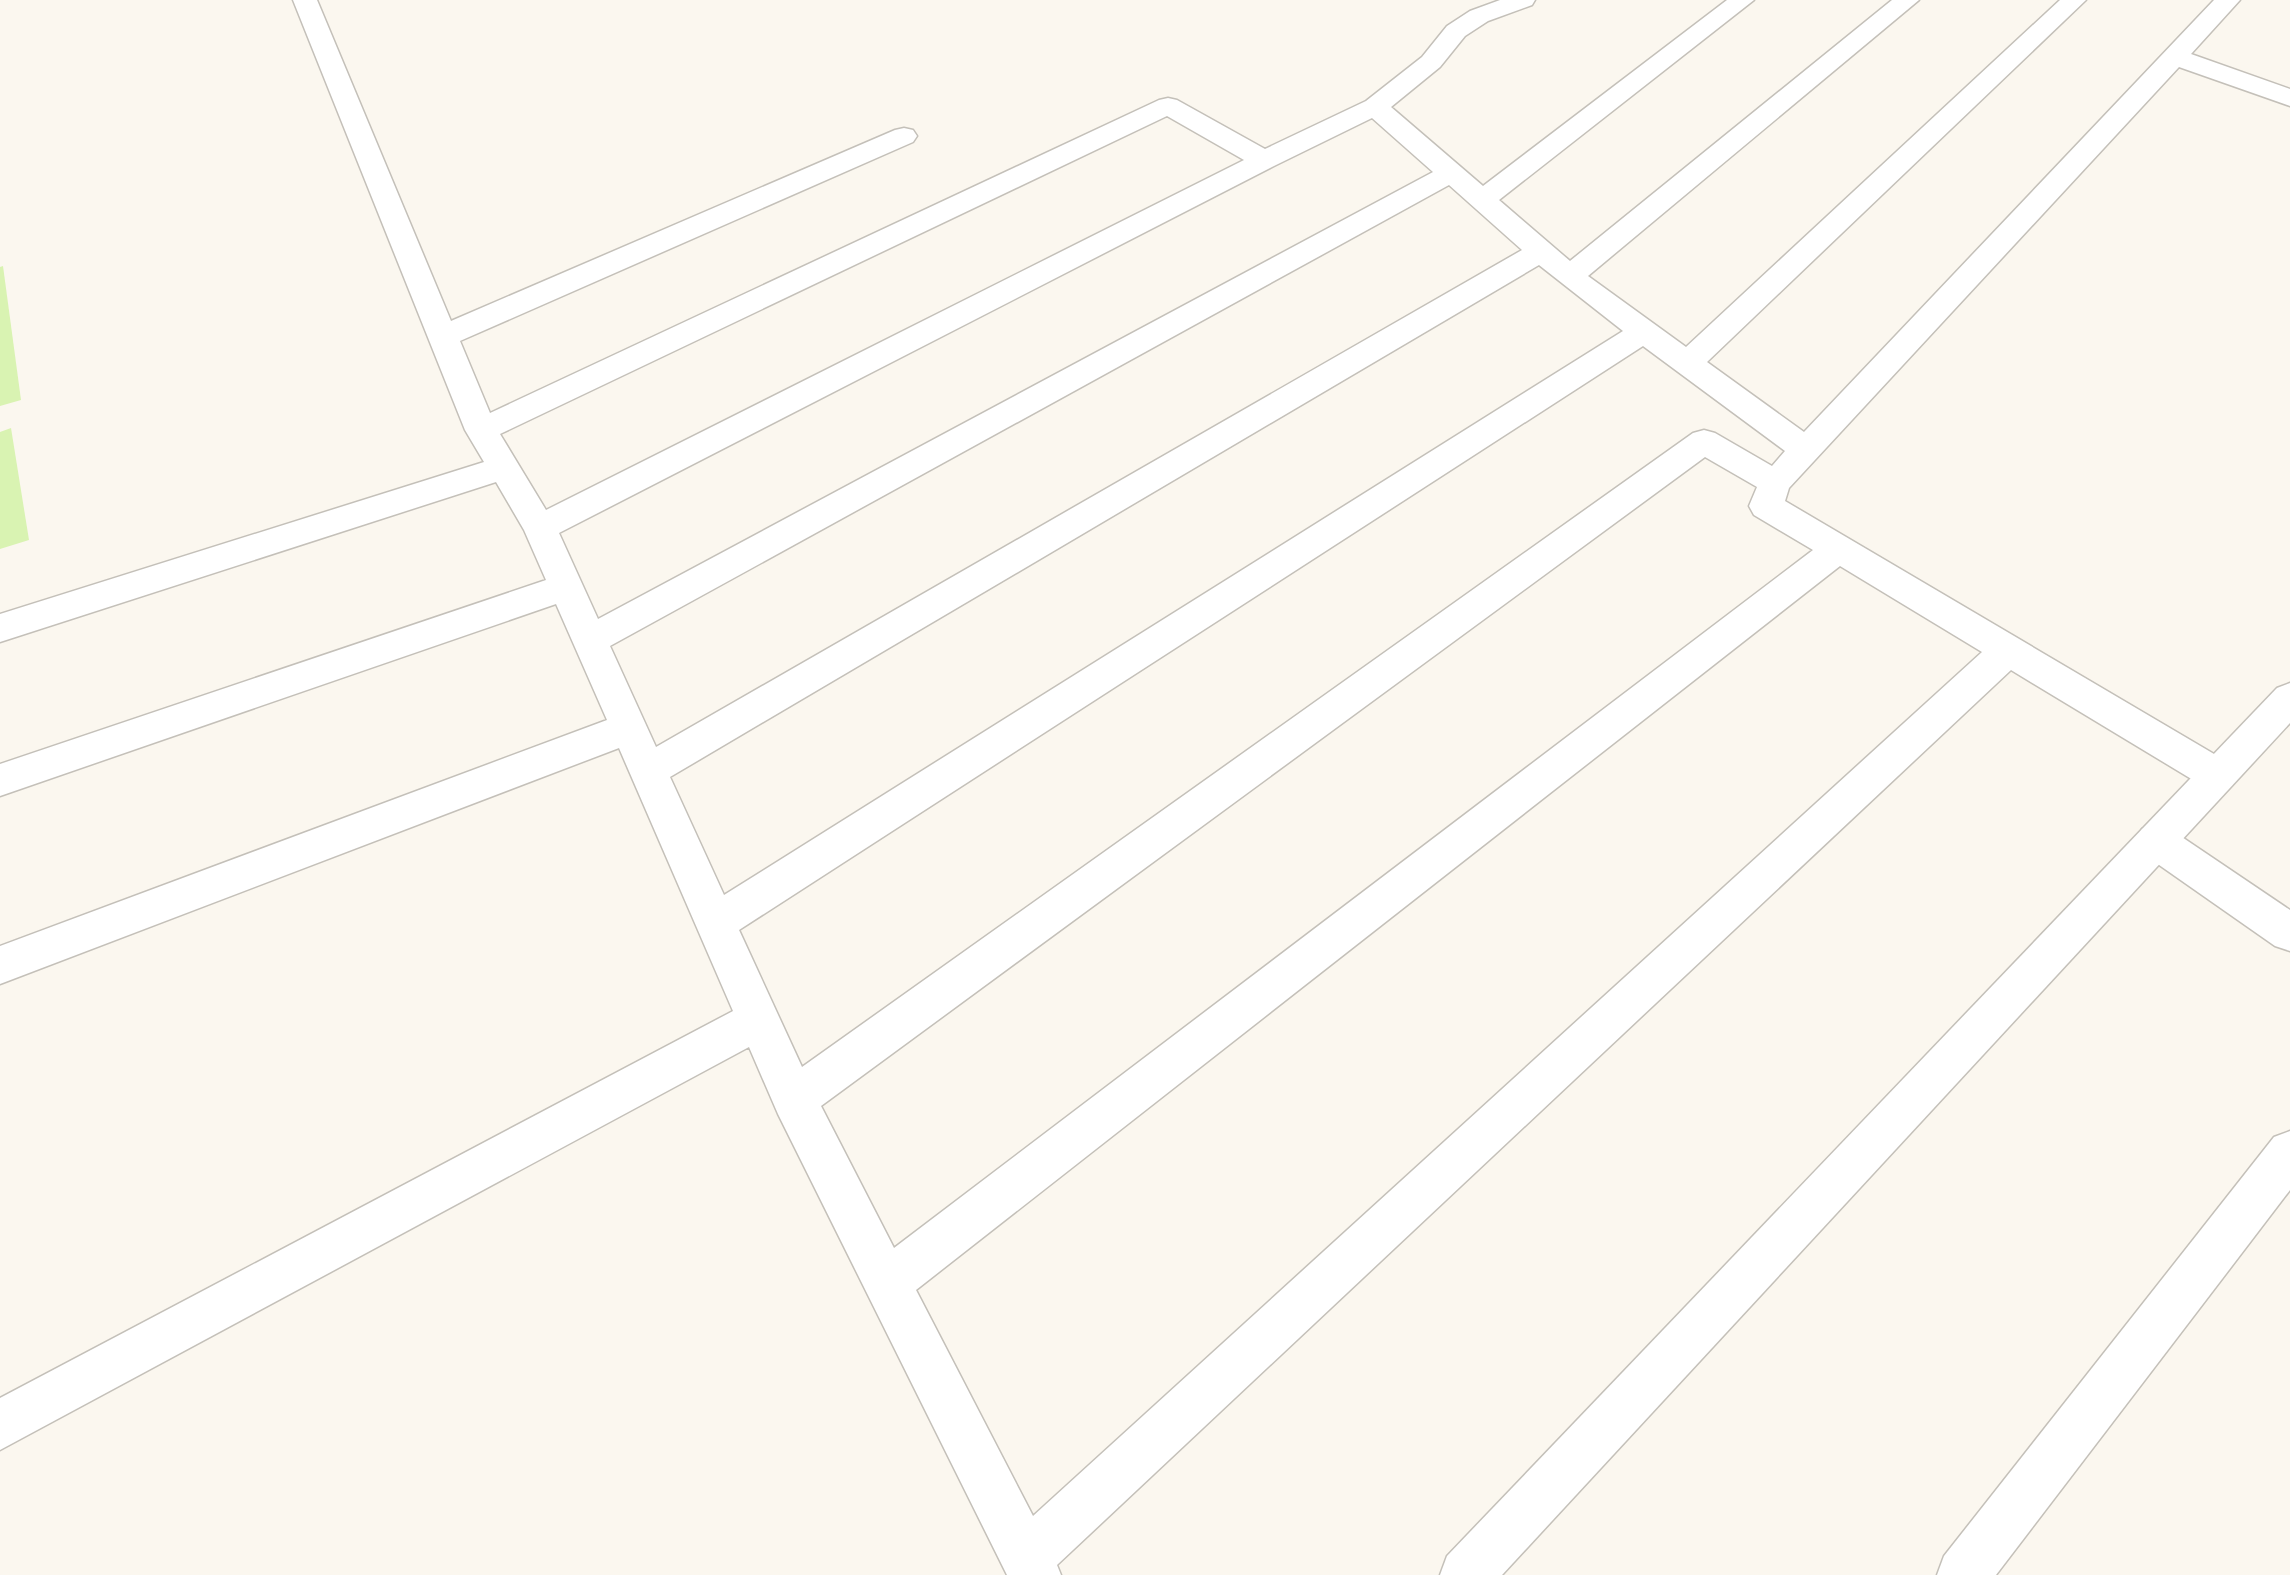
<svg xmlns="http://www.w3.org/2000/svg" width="2290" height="1575" viewBox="0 0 2290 1575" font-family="'Fira Sans Condensed',sans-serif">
  <rect width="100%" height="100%" fill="#fbf7ef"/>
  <g fill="#d9f3b2">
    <polygon points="3,266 21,400 0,406 0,267"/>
    <polygon points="11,428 29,540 0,549 0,432"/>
  </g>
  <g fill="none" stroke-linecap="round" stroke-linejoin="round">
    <g stroke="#c4c0b9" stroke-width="3">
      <g id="minor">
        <path d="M293,0H317L451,321L895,130L904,128L913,130L917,136L913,142L460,341L490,413L1159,100L1168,98L1177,100L1265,149L1366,101L1422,57L1447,26L1470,11L1500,0H1535L1532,5L1488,21L1465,36L1440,67L1391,107L1483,186L1727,0H1754L1499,200L1570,261L1892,0H1919L1588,276L1686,347L2060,0H2086L1707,362L1804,432L2214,0H2240L2191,54L2290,89V106L2179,67L1789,488L1785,501L2231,764L2236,775L2231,786L2217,791L2203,786L2011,670L1057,1565L1061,1575H1007L778,1114L749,1047L0,1450V1398L733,1011L619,748L0,984V946L607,720L556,604L0,796V764L546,580L524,530L496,482L0,642V614L484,462L465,430ZM1167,116L1244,160L546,510L500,434ZM1372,118L1433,172L598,619L559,533L1274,166ZM1449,185L1522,250L656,747L610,646ZM1539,265L1623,331L724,895L670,777ZM1643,346L1785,451L1772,466L1715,433L1704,430L1693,433L802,1067L739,930ZM1705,457L1757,487L1749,506L1754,515L1813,550L894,1248L821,1106ZM1840,566L1982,652L1033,1516L916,1290Z"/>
        <polygon points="2156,824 2170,829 2290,910 2290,951 2275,946 2142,853 2136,841 2142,829"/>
        <polygon points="2290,1131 2290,1190 1996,1575 1937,1575 1944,1556 2274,1137"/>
      </g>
    </g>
    <g stroke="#c4c0b9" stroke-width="3">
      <polygon id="tertiary" points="2290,683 2290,723 1502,1575 1440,1575 1447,1556 2277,688"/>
    </g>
    <use href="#minor" fill="#fff" fill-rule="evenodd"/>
    <use href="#tertiary" fill="#fff" fill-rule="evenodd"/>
  </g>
</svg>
